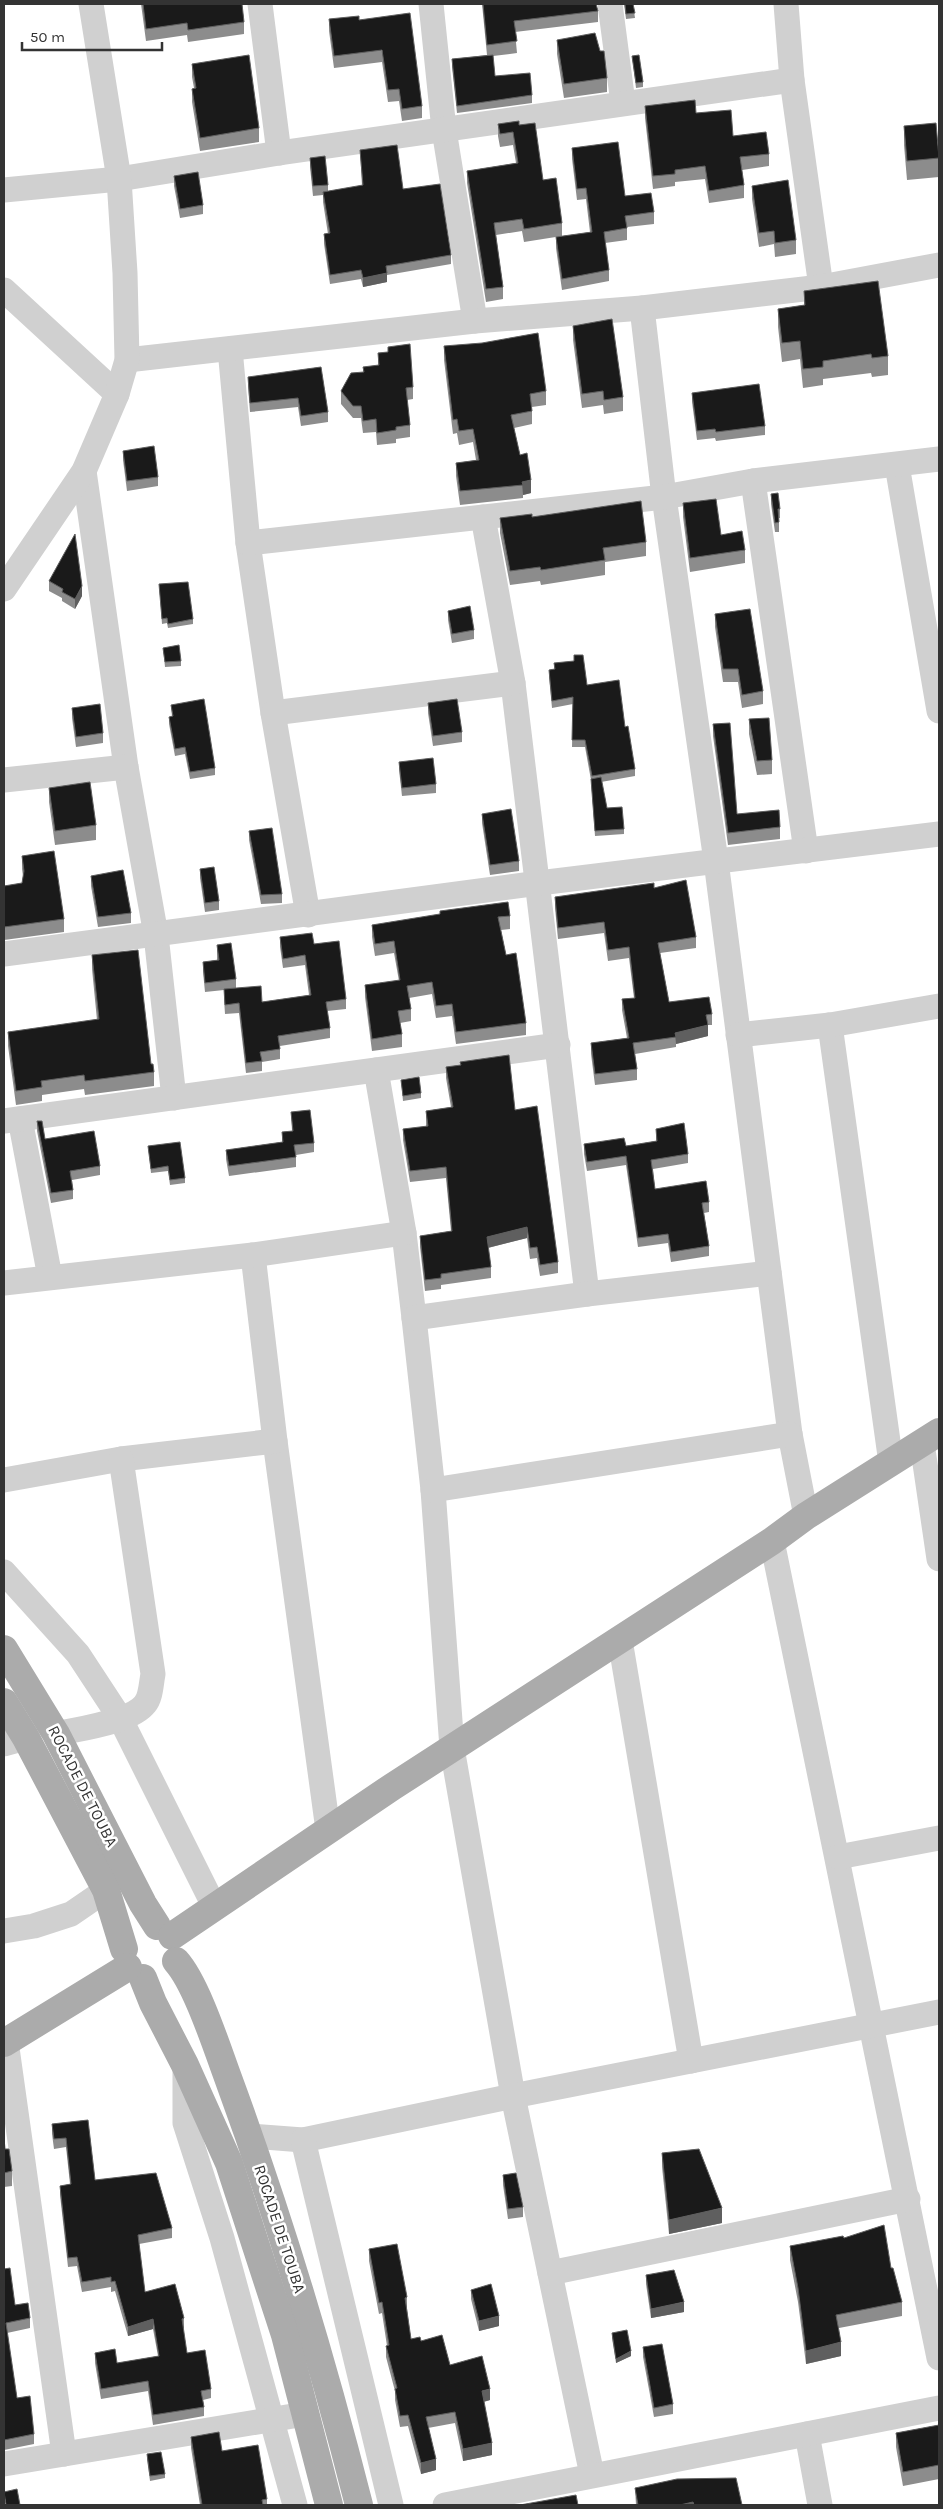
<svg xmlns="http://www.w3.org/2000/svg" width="943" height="2509" viewBox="0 0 943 2509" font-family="Karla,sans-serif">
  <rect width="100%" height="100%" fill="#fff"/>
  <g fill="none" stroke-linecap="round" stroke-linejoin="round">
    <g stroke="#d0d0d0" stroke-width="25">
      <polyline points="260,4 279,153"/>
      <polyline points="431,4 444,130 475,321"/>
      <polyline points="610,4 623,103"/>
      <polyline points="786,4 792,80 821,287"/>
      <polyline points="4,190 119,179 279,153 792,80"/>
      <polyline points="4,290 117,394"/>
      <polyline points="642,308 664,497 716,861 790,1434 806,1516"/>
      <polyline points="230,349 248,543 273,713 308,915"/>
      <polyline points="127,360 475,321 642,308 821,287 939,265"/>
      <polyline points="897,465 939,711"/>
      <polyline points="84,471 126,767 156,935 174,1098"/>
      <polyline points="753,481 806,851"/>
      <polyline points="483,517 513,683 587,1294"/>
      <polyline points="248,543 664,497 753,481 939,459"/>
      <polyline points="4,589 84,471 117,394 127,360 125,273 119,179 91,4"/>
      <polyline points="273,713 513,683"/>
      <polyline points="4,780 126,767"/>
      <polyline points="4,954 539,883 939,834"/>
      <polyline points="830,1025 891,1463"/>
      <polyline points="738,1035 830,1025 939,1006"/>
      <polyline points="376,1070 404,1233 414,1318 433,1490 452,1748 513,2096 592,2475"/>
      <polyline points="20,1119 50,1277"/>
      <polyline points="4,1121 558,1045"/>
      <polyline points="253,1255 275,1441 328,1830"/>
      <polyline points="4,1283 253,1255 404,1233"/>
      <polyline points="414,1318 587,1294 769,1273"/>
      <polyline points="922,1443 939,1559"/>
      <polyline points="4,1480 121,1459 275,1441"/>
      <polyline points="433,1490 790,1434"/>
      <polyline points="772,1541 939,2358"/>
      <polyline points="4,1572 78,1654 120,1718 215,1908"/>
      <polyline points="620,1640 691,2061"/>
      <path d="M56,1734C77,1729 132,1722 145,1704C151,1697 151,1684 153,1674L121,1459"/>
      <polyline points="4,1744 26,1738"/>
      <polyline points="838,1857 939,1838"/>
      <polyline points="4,1931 34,1926 71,1914 106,1890"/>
      <polyline points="6,2041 64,2454"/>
      <polyline points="185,2066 185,2123 222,2238 295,2505"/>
      <polyline points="250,2136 303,2140 513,2096 939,2012"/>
      <polyline points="303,2140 391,2505"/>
      <polyline points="550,2273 908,2199"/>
      <polyline points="807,2434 820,2505"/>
      <polyline points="4,2464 305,2414"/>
      <polyline points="445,2505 939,2408"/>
    </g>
    <g stroke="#ababab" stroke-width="28">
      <polyline points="4,1649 56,1734 143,1904 157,1926"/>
      <polyline points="4,1702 26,1738 106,1890 124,1949"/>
      <polyline points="172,1936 392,1787 772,1541 806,1516 939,1432"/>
      <path d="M176,1961C196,1983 216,2045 227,2075C279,2216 322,2359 359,2505"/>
      <polyline points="143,1978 153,2003 185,2065 229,2163 285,2335 329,2505"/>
      <polyline points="4,2043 128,1967"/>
    </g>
  </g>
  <g fill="#8c8c8c">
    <polygon points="141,4 242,4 244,22 244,34 188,42 187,35 146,41"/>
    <polygon points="482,4 596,4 598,11 598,22 515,32 517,53 493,56 495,76 532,95 532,103 457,113 452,67 452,59 487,55"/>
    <polygon points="624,4 633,4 635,18 626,19"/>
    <polygon points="329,19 359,20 422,106 422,118 402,121 399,101 388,102 382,62 334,68 329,31"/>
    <polygon points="557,40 607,78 607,92 564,98 557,54"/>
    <polygon points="632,56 643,82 643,87 636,88"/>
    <polygon points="192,64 259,128 259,142 200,151 192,102 192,89 194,88 192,77"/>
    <polygon points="645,106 696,113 733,136 769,154 769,166 742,170 744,185 744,198 709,203 705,179 675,182 675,186 653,189 645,118"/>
    <polygon points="498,124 519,125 562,223 562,236 524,242 522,231 496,235 503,287 503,299 486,302 467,183 467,171 516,163 513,145 500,147 498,136"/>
    <polygon points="904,126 939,158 939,177 907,180 904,145"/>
    <polygon points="572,148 625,196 654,212 654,224 627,227 627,240 605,243 609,270 609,281 562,290 556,248 556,237 590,232 586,199 577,200 572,159"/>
    <polygon points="360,150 403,189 451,255 451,264 387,275 387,282 363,287 361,279 330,284 324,244 324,234 328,234 323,202 323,195 313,196 310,167 310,158 328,185 328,191 362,186"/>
    <polygon points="174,176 203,205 203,214 180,218 174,186"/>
    <polygon points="752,186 796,240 796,254 775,257 774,244 759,247 752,199"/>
    <polygon points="804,291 888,356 888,375 872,377 871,373 823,379 823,385 803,388 800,359 782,362 778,327 778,309 804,305"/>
    <polygon points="573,326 623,397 623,411 604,414 603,405 582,408 573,340"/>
    <polygon points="444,346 546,391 546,405 532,407 532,424 514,428 520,455 531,493 523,495 523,498 460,505 456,476 456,463 476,460 473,442 459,445 457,433 453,434 444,360"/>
    <polygon points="388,347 413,387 413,399 407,400 410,425 410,437 396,439 396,443 377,445 376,432 363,433 361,418 353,418 341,404 341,391 363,372 363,367 378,366 378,353 388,352"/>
    <polygon points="321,367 328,412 328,422 301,426 298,407 250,412 248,386 248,377"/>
    <polygon points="692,393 765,426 765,435 716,441 715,438 697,440 692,402"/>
    <polygon points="123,451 158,477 158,486 127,491 123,460"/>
    <polygon points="771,494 780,509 780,518 779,518 779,532 775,532 771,504"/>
    <polygon points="683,503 721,535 745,550 745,563 690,572 683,517"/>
    <polygon points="532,517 646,542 646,556 605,562 605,575 541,585 540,581 510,585 500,533 500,518"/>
    <polygon points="49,581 82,596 75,609 62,601 62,598 49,591"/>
    <polygon points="159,584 193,619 193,624 168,628 167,623 162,624"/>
    <polygon points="448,611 474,630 474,639 452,643 448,620"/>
    <polygon points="715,614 763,691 763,704 742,708 738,682 723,682 715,627"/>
    <polygon points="163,648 181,661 181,666 165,667"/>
    <polygon points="554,663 587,685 625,727 635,769 635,776 601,782 607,808 624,829 624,834 595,836 591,780 585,747 572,747 573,704 552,708 549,677 549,670 554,669"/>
    <polygon points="428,703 462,732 462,742 433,746 428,713"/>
    <polygon points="171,705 215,768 215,775 190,779 185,754 175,756 169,724 169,717 172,717"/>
    <polygon points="72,708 103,733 103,743 76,747 72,718"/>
    <polygon points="749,719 772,760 772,774 757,775 749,734"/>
    <polygon points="713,724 737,814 780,827 780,839 728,845 713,736"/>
    <polygon points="399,762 436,784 436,793 402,796 399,770"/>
    <polygon points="49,788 96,825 96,840 55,845 49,802"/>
    <polygon points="482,814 519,861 519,871 490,875 482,823"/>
    <polygon points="249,831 282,894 282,903 261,904 249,840"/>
    <polygon points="22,856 64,919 64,932 4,940 4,886 22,883 23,876 22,869"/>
    <polygon points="200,869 219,901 219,910 205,912 200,878"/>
    <polygon points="91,876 131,913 131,923 98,927 91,886"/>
    <polygon points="654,888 696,937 696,948 660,953 669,1002 712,1014 712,1025 708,1025 708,1036 676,1044 676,1047 635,1054 637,1069 637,1080 595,1085 591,1054 591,1043 627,1038 622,1010 622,999 634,998 629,958 608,961 604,933 558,939 555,908 555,897"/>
    <polygon points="510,916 510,929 501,930 506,955 526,1023 526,1035 456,1044 452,1016 436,1018 432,994 409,998 411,1009 411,1021 400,1023 402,1034 402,1047 372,1051 365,997 365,985 399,981 394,953 375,956 372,937 372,925"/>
    <polygon points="280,937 314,944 346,999 346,1009 327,1011 330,1028 330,1038 280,1046 280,1059 262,1062 262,1071 246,1073 239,1013 225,1014 224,999 224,990 205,992 203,972 203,962 217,960 217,945 236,979 236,988 262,1002 309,995 305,965 283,968 280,947"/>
    <polygon points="92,955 151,1064 154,1072 154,1086 85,1095 84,1089 42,1095 42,1101 16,1105 8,1046 8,1032 97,1020 92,969"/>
    <polygon points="460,1062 515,1110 558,1262 558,1273 540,1276 537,1258 530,1259 527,1238 488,1248 491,1267 491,1278 441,1285 441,1289 425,1291 420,1247 420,1236 451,1231 446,1178 410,1182 403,1140 403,1129 426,1127 426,1111 451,1107 446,1078 446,1067 460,1065"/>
    <polygon points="401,1080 421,1093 421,1098 403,1101"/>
    <polygon points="291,1112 314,1143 314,1152 296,1155 296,1167 229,1176 226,1159 226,1150 282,1142 282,1132 292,1131"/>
    <polygon points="37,1121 45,1139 100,1166 100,1175 72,1180 73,1190 73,1199 51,1203 37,1131"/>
    <polygon points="656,1129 688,1154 688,1163 653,1169 655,1189 709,1202 709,1212 704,1213 709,1246 709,1256 671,1262 668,1243 638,1247 626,1165 587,1171 584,1154 584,1144 626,1146 656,1141"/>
    <polygon points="148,1146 185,1178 185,1183 170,1185 168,1171 151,1173"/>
    <polygon points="88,2120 95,2180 172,2228 172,2238 139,2244 145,2292 184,2318 184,2328 183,2328 187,2353 211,2389 211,2398 203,2400 204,2407 204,2416 153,2425 148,2391 101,2399 95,2363 95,2353 117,2363 158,2356 153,2329 128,2336 115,2291 111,2292 111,2287 82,2292 77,2266 68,2267 60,2195 60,2186 70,2184 66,2147 54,2149 52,2134 52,2124"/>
    <polygon points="4,2138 5,2149 12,2171 12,2186 4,2187"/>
    <polygon points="662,2153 722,2223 669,2234 662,2167"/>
    <polygon points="503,2175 523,2207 523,2217 508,2219 503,2185"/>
    <polygon points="844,2238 891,2268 902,2302 902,2316 839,2328 841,2356 806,2364 798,2302 790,2260 790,2246"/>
    <polygon points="369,2249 407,2297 407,2309 411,2339 421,2341 490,2400 484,2402 492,2455 463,2461 455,2423 428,2428 436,2470 421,2474 408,2426 400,2427 395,2400 395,2391 386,2357 386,2346 387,2346 382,2313 379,2314 369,2261"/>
    <polygon points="4,2269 15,2305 30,2318 30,2328 7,2333 17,2398 34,2434 34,2444 4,2450"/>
    <polygon points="646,2275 684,2312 651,2318 646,2284"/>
    <polygon points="471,2290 499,2326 479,2331 471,2299"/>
    <polygon points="612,2333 631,2356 616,2363 612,2338"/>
    <polygon points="643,2347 673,2404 673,2414 654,2417 643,2357"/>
    <polygon points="939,2425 939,2479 903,2486 896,2447 896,2433"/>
    <polygon points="191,2437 222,2451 267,2499 267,2505 200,2505 191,2448"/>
    <polygon points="147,2454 165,2474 165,2478 150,2481 147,2459"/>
    <polygon points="635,2488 742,2505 636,2505"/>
  </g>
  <g fill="#5f5f5f">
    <polygon points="387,273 387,282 363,287 363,278"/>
    <polygon points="531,480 531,493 523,495 522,482"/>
    <polygon points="82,586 82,596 75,609 75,599"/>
    <polygon points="708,1025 708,1036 676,1044 675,1033"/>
    <polygon points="527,1227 527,1238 487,1248 487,1237"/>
    <polygon points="722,2208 722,2223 669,2234 669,2220"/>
    <polygon points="684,2302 684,2312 651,2318 651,2309"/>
    <polygon points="499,2316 499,2326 479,2331 479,2321"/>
    <polygon points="153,2319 153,2329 128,2336 128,2327"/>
    <polygon points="841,2342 841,2356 806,2364 806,2351"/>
    <polygon points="631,2351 631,2356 616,2363 616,2359"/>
    <polygon points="490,2389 490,2400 482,2402 482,2391"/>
    <polygon points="492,2443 492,2455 463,2461 463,2449"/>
    <polygon points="436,2459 436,2470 421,2474 421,2463"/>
    <polygon points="693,2502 693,2505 680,2505"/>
  </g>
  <g fill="#1a1a1a" stroke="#5f5f5f">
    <polygon points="143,4 242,4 244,22 188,30 187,23 146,29"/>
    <polygon points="483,4 596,4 598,11 514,21 517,41 487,45"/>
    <polygon points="625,4 633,4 635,13 626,14"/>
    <polygon points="410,13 422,106 402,109 399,89 388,90 382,50 334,56 329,19 359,16 359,20"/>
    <polygon points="595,33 600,51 604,51 607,78 564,84 557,40"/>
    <polygon points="249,55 259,128 200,138 192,89 196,88 192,64"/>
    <polygon points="493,55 495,76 530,73 532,95 457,106 452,59"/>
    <polygon points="639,55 643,82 636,83 632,56"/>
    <polygon points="695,100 696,113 731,110 733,136 766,132 769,154 740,157 744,185 709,191 705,166 675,170 675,174 653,176 645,106"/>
    <polygon points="519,121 519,125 535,123 543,180 556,178 562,223 524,229 522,219 494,223 503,287 486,289 467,171 518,163 513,132 500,134 498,124"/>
    <polygon points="936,123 939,158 907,161 904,126"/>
    <polygon points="618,142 625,196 651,193 654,212 625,216 627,228 604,232 609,270 562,279 556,237 592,232 586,188 577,189 572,148"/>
    <polygon points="397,145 403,189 440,184 451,255 386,266 387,273 363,278 361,270 330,275 324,234 330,233 323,192 363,185 360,150"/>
    <polygon points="325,156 328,185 313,186 310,158"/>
    <polygon points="198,172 203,205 180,209 174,176"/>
    <polygon points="788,180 796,240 775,243 774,231 759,233 752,186"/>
    <polygon points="878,281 888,356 872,358 871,354 823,361 823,367 803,369 800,341 782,343 778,309 805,305 804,291"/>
    <polygon points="612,319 623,397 604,400 603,391 582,394 573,326"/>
    <polygon points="538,333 546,391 530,394 532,411 511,415 520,455 527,453 531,480 522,482 523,485 460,491 456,463 479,460 473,429 459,431 457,419 453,420 444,346 482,343"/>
    <polygon points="410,344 413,387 406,388 410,425 396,427 396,430 377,433 376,419 363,421 361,406 353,406 341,391 351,373 364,372 363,367 379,365 378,353 388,352 388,347"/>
    <polygon points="321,367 328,412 301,416 298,398 250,403 248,377"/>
    <polygon points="759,384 765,426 716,432 715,429 697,431 692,393"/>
    <polygon points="154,446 158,477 127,481 123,451"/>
    <polygon points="778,493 780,509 778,509 779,522 775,523 771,494"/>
    <polygon points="716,499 721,535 742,531 745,550 690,558 683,503"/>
    <polygon points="641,501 646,542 603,548 605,560 541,570 540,567 510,571 500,518 532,514 532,517"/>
    <polygon points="75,534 82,586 75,599 62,592 63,589 49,581"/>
    <polygon points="188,582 193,619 168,624 167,618 162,619 159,584"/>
    <polygon points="470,606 474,630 452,634 448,611"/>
    <polygon points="750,609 763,691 742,695 738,669 723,669 715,614"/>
    <polygon points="179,645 181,661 165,662 163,648"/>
    <polygon points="574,655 583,655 587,685 619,680 625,727 628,726 635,769 592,776 585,740 572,740 573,697 552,701 549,670 555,669 554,663 574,661"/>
    <polygon points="204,699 215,768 190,772 185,747 175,749 169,717 173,716 171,705"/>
    <polygon points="457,699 462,732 433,736 428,703"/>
    <polygon points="100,704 103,733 76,737 72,708"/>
    <polygon points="769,718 772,760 757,761 749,719"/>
    <polygon points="730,723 737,814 779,810 780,827 728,833 713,724"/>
    <polygon points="433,758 436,784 402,788 399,762"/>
    <polygon points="601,777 607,808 622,807 624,829 595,831 591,779"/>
    <polygon points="90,782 96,825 55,831 49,788"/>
    <polygon points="511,809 519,861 490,865 482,814"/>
    <polygon points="272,828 282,894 261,895 249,831"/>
    <polygon points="54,851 64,919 4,927 4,886 22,883 24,871 22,856"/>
    <polygon points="214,867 219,901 205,903 200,869"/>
    <polygon points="123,870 131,913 98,917 91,876"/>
    <polygon points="686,880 696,937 658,943 669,1002 709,997 712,1014 706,1015 708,1025 675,1033 676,1037 633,1043 637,1069 595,1074 591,1043 629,1038 622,999 635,998 629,947 608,950 604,922 558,928 555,897 654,883 654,888"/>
    <polygon points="508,902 510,916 498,917 506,955 516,953 526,1023 456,1032 452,1004 436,1006 432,982 407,986 411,1009 398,1011 402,1034 372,1039 365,985 400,980 394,941 375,944 372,925 440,914 440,911"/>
    <polygon points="312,933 314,944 339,941 346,999 326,1002 330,1028 278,1036 280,1049 260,1052 262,1061 246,1063 239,1003 225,1005 224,989 261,986 262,1002 311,995 305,955 283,959 280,937"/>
    <polygon points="231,943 236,979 205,983 203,962 219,960 217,945"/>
    <polygon points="138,950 151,1064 153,1064 154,1072 85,1081 84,1075 41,1081 42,1087 16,1091 8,1032 99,1019 92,955"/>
    <polygon points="509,1055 515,1110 537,1106 558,1262 540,1265 537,1247 530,1248 527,1227 487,1237 491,1267 441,1274 441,1278 425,1280 420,1236 452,1231 446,1167 410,1171 403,1129 428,1126 426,1111 453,1107 446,1067 461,1065 460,1062"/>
    <polygon points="419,1077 421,1093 403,1096 401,1080"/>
    <polygon points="310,1110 314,1143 294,1145 296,1157 229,1166 226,1150 283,1142 282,1132 293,1131 291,1112"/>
    <polygon points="37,1121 42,1121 45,1139 94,1131 100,1166 70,1171 73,1190 51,1193"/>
    <polygon points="684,1123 688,1154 651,1160 655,1189 706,1181 709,1202 702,1203 709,1246 671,1252 668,1234 638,1238 626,1156 587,1162 584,1144 624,1138 626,1146 657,1141 656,1129"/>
    <polygon points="180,1142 185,1178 170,1180 168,1166 151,1169 148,1146"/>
    <polygon points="88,2120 95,2180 156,2173 172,2228 138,2235 145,2292 175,2284 184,2318 182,2319 187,2353 205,2350 211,2389 201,2391 204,2407 153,2415 148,2381 101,2389 95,2353 115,2349 117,2363 159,2356 153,2319 128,2327 115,2281 111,2282 111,2277 82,2282 77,2257 68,2258 60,2186 71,2184 66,2138 54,2139 52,2124"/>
    <polygon points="4,2138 5,2149 9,2149 12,2171 4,2173"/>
    <polygon points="699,2149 722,2208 669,2220 662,2153"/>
    <polygon points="516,2173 523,2207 508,2209 503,2175"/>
    <polygon points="884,2225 891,2268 893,2268 902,2302 836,2315 841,2342 806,2351 798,2288 790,2246 843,2236 844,2238"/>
    <polygon points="397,2244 407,2297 405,2298 411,2339 420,2337 421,2341 442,2335 450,2365 482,2356 490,2389 482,2391 492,2443 463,2449 455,2412 426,2417 436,2459 421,2463 408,2415 400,2416 395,2389 397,2388 386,2346 389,2345 382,2302 379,2303 369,2249"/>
    <polygon points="10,2268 15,2305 28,2303 30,2318 6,2323 17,2398 30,2396 34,2434 4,2440 4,2269"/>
    <polygon points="674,2270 684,2302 651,2309 646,2275"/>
    <polygon points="491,2284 499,2316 479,2321 471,2290"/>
    <polygon points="627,2330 631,2351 616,2359 612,2333"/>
    <polygon points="662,2344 673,2404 654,2408 643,2347"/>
    <polygon points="939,2425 939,2465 903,2472 896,2433"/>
    <polygon points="219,2432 222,2451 258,2445 267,2499 262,2500 263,2505 202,2505 191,2437"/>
    <polygon points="161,2452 165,2474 150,2476 147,2454"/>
    <polygon points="736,2478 742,2505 694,2505 693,2502 680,2505 638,2505 635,2488 677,2479"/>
    <polygon points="17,2489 20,2505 6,2505 4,2492"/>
    <polygon points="576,2495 578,2505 520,2505"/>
  </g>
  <g text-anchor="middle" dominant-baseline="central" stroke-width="5" stroke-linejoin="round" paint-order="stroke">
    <g font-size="16" fill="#333" stroke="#fff">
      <text transform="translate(83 1786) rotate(63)">ROCADE DE TOUBA</text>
      <text transform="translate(280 2229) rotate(72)">ROCADE DE TOUBA</text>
    </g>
  </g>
  <rect width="943" height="2509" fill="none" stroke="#333333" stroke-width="10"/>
  <path d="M22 42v8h140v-8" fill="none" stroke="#333333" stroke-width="2.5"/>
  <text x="30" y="42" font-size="15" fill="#333333" stroke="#ffffff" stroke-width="4" paint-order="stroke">50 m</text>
</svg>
